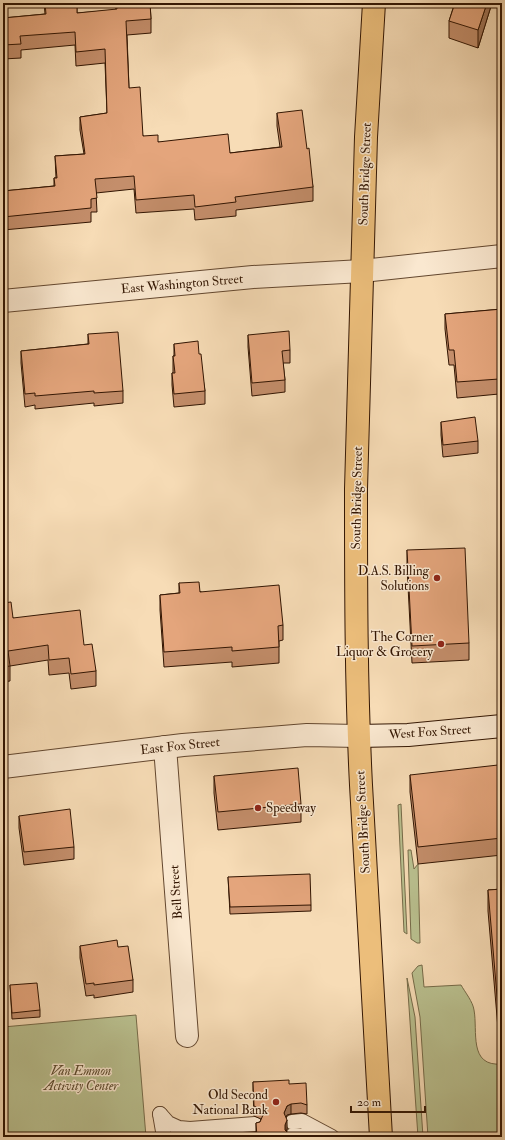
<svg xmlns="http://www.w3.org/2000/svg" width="505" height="1140" viewBox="0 0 505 1140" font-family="'IM FELL Double Pica',serif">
  <rect width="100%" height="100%" fill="#f7dcb6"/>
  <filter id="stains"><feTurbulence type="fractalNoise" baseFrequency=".005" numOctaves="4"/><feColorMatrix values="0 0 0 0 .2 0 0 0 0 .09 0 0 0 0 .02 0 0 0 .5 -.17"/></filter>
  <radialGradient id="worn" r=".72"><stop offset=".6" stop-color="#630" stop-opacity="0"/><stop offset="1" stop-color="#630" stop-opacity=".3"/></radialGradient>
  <g fill="#bac190" stroke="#766b49">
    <polygon points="401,804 407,934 404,932 398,805"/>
    <polygon points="408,850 411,850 414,869 418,864 420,943 417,943 411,939"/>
    <path d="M422,965L424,987L461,985C465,992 473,1002 474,1010C478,1031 468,1067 502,1064V1137H428L420,1017L412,973L418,966Z"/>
    <polygon points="407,978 415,1017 423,1137 418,1137"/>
    <polygon points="136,1015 146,1137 3,1137 3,1027"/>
  </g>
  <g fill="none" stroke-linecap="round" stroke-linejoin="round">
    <g stroke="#63472f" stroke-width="16">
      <g id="lane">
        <polyline points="160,1114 168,1123 179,1128 190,1129 255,1124"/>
        <polyline points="160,1114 164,1137"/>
        <polyline points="292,1122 302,1121 332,1137"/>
        <polyline points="293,1135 315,1137"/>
      </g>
    </g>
    <g stroke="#63472f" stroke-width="24">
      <g id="street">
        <polyline points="3,301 253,277 362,271 502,256"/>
        <polyline points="165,747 187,1036"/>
        <polyline points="3,767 183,745 307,735 358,736"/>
      </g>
    </g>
    <g stroke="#321502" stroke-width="24">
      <polyline id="secondary" points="358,736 408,735 502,726"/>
    </g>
    <g stroke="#321502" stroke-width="24">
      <path id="highway" d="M374,3L366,137L356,489C356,588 356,686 361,785L381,1137"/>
    </g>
    <use href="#lane" stroke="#fae8d0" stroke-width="14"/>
    <use href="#street" stroke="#fae8d0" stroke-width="22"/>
    <use href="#secondary" stroke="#fae8d0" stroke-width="22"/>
    <use href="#highway" stroke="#ecbe7b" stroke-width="22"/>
  </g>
  <g fill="#c48e6b" stroke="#321502">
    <polygon points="44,3 77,3 77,13 116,10 115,3 150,3 151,19 151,33 127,35 129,88 143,136 158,142 230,153 280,147 277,126 277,113 307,149 313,187 313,201 236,210 236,216 195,220 194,209 136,213 134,189 96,193 97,212 91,212 91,222 3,230 3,191 54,186 54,178 56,178 55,156 84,154 80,130 80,117 107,113 105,63 76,66 75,45 21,50 21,58 3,59 3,18 45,14"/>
    <polygon points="454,3 492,3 478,48 449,38 449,21 454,5"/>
    <polygon points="502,309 502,383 499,383 499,394 457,398 454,365 449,365 445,329 445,314"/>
    <polygon points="88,334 123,391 123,403 94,406 94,403 35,409 35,405 25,407 21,363 21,351 88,344"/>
    <polygon points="248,335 290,350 290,363 283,363 285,380 285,392 252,396 248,347"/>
    <polygon points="174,344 199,354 205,391 205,404 174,407 172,385 172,373 173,373 173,356 174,356"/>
    <polygon points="441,422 478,441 478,453 443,457 441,435"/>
    <polygon points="407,550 469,643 469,660 412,663 407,567"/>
    <polygon points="179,583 283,625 283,640 279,641 279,663 232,667 232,662 164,667 160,610 160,595 179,593"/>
    <polygon points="3,603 13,618 84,645 96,671 96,686 71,689 69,673 49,675 48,660 10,666 10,681 3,682"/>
    <polygon points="410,775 502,806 502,855 418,864 410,792"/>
    <polygon points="214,776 301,804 301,822 218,830 214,793"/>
    <polygon points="19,816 74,847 74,859 24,865 19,828"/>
    <polygon points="228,877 311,905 311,911 230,914"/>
    <polygon points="502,889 502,1052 500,1052 488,911 488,890"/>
    <polygon points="80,946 118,947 133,980 133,992 94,998 94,995 86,996 80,958"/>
    <polygon points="10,985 40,1010 40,1017 12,1019"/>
    <polygon points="253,1082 289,1084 307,1105 307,1114 301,1113 291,1114 287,1115 286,1117 287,1129 286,1131 294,1137 256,1137 256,1123 260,1122 261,1119 254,1116 253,1091"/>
  </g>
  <g fill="#a07457" stroke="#321502">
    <polygon points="487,3 492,3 478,48 478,30"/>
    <polygon points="291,1104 291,1114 287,1115 284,1122 284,1113 287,1106"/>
    <polygon points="287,1120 287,1129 285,1134 285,1125"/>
  </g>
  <g fill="#e4a57c" stroke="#321502">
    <polygon points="45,3 77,3 77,13 117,9 116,3 150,3 151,19 126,21 129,88 140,87 143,136 158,135 158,142 228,134 230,153 282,147 277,113 302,110 307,149 309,148 313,187 235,197 236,202 195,207 194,195 136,200 134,176 95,179 97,198 91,199 91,208 3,217 3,191 55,186 54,178 57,178 55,156 85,154 80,117 107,113 105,49 76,52 75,32 20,36 21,44 3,45 3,18 46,14"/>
    <polygon points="455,3 487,3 478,30 449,21"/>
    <polygon points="502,309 502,368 498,368 499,379 457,382 454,350 449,350 445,314"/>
    <polygon points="289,331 290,350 282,351 285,380 252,383 248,335"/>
    <polygon points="118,332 123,391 94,393 94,391 35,396 35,393 25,394 21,351 89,344 88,334"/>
    <polygon points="198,341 199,354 201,354 205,391 174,394 172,373 175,373 173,356 175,356 174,344"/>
    <polygon points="475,417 478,441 443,445 441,422"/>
    <polygon points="465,548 469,643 412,646 407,550"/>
    <polygon points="199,582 200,592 279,585 283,625 278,626 279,647 232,651 232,647 164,652 160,595 180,593 179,583"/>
    <polygon points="11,602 13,618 80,610 84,645 92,644 96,671 71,674 69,658 49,660 48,645 8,651 10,666 3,667 3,603"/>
    <polygon points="498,765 502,806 502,838 418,847 410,775"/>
    <polygon points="298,768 301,804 218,812 214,776"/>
    <polygon points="70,809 74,847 24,852 19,816"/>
    <polygon points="310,874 311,905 230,907 228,877"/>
    <polygon points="502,889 502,1031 500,1031 488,890"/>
    <polygon points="117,940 118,947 128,946 133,980 94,985 94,983 86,984 80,946"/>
    <polygon points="37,983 40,1010 12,1013 10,985"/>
    <polygon points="289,1080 289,1084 306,1083 307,1105 301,1103 291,1104 287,1106 284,1113 287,1120 285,1125 285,1130 288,1133 294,1134 294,1137 257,1137 256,1123 260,1122 263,1115 262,1110 254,1106 253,1082"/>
  </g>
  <g fill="#8f2418" stroke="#fae8d0" stroke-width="1.5">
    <circle cx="437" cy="578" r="4"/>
    <circle cx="441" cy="644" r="4"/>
    <circle cx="258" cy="808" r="4"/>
    <circle cx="276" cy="1102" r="4"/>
  </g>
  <g text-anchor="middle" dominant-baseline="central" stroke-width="3" stroke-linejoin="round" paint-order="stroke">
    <g font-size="13" fill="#321502" stroke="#fae8d0">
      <text transform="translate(365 174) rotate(-88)">South Bridge Street</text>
      <text transform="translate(182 284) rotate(-5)">East Washington Street</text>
      <text transform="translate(357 498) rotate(-89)">South Bridge Street</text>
      <text transform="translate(430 732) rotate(-4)">West Fox Street</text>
      <text transform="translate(180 746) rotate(-6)">East Fox Street</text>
      <text transform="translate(363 822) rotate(-93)">South Bridge Street</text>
      <text transform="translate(176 892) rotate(-94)">Bell Street</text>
    </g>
    <g font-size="13" fill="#321502" stroke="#fae8d0" text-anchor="end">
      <text x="429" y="571">D.A.S. Billing<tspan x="429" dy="15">Solutions</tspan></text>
      <text x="433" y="637">The Corner<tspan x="433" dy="15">Liquor &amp; Grocery</tspan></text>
      <text x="266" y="808" text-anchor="start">Speedway</text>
      <text x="268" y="1095">Old Second<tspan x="268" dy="15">National Bank</tspan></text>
    </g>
    <g font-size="13" font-style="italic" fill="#5b492d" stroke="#fae8d0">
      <text x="81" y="1071">Van Emmon<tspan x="81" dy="15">Activity Center</tspan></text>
    </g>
  </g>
  <rect width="505" height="1140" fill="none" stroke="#f7dcb6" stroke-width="16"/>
  <rect x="4" y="4" width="497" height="1132" fill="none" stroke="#321502" stroke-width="2"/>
  <rect x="8" y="8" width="489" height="1124" fill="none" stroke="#321502"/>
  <path d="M351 1106v6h74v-6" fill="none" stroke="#321502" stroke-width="2"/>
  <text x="357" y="1106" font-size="12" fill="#321502" stroke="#fae8d0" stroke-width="3" paint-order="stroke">20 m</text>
  <rect width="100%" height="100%" filter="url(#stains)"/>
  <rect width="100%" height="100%" fill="url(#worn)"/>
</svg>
